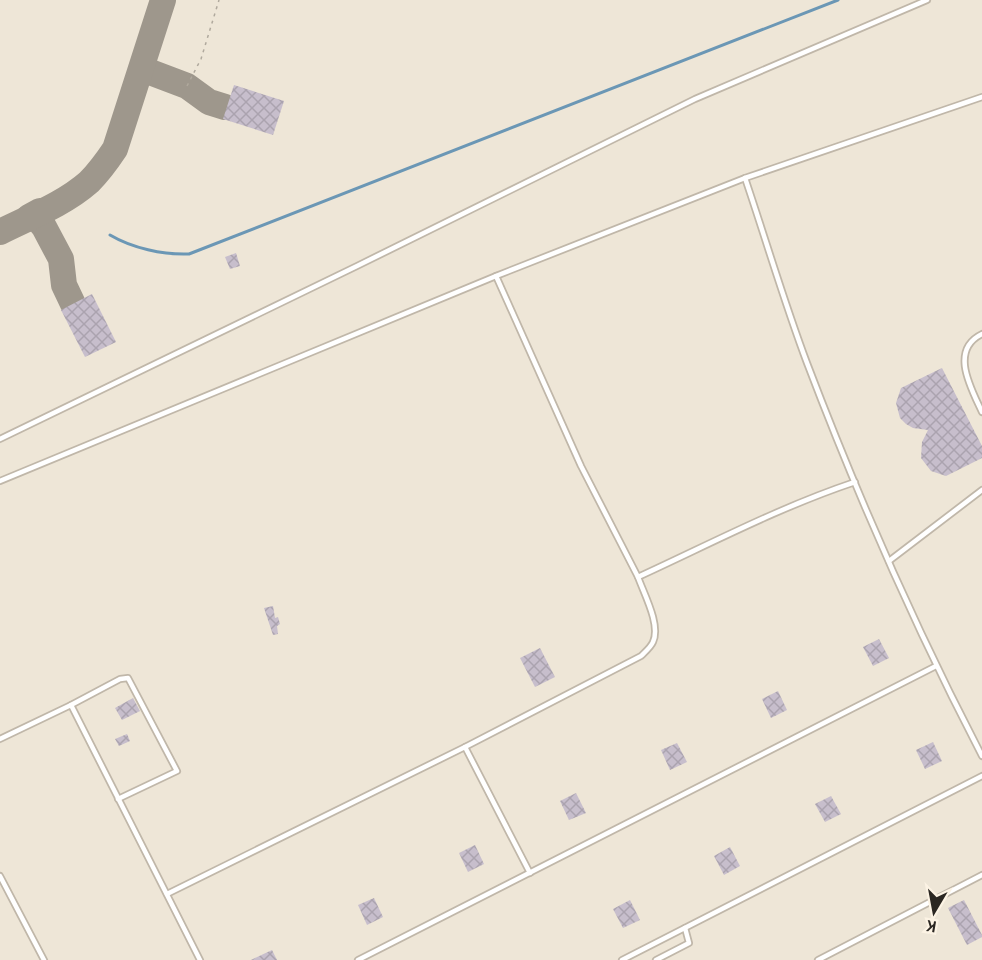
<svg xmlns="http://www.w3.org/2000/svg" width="982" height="960" viewBox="0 0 982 960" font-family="'Archivo Narrow',sans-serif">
  <defs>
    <pattern id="building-cross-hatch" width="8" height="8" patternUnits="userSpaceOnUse" patternTransform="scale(1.5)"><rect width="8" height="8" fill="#c7becc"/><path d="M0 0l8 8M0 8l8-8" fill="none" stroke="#aba3af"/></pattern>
  </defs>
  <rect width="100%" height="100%" fill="#eee6d7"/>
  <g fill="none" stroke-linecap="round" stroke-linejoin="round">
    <path stroke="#6b97b5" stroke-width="3" d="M110,235C132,248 163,255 189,254L838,0"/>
    <g stroke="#9e978c" stroke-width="26">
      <polyline points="150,72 187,86 209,102 225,107"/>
      <polyline points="40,211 29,217 39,221 44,227 61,259 64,285 73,304"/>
      <path d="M0,232C30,217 64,204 89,182C99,172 107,161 115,149L163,0"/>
    </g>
  </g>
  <g fill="url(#building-cross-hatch)">
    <polygon points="234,85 284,101 273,135 223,119"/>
    <polygon points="236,253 240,266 230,269 225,257"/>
    <polygon points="92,294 116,342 85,357 61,310"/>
    <polygon points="942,368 982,446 982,458 946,476 931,471 921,458 922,442 928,430 913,428 906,424 900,418 896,403 901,388"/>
    <polygon points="273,606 275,618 278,617 280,624 277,626 278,634 273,635 264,608"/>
    <polygon points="879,639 889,658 873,666 863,647"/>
    <polygon points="540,648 555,677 535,687 520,658"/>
    <polygon points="778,691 787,710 771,718 762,699"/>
    <polygon points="133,698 140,711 122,720 115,708"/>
    <polygon points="127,734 130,741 119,746 115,739"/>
    <polygon points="933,742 942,761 925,769 916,750"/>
    <polygon points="677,743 687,762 670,770 661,750"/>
    <polygon points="576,793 586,813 569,820 560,801"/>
    <polygon points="831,796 841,814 825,822 815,804"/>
    <polygon points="475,845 484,864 468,872 459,853"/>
    <polygon points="730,847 740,866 724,875 714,856"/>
    <polygon points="374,898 383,917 367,925 358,905"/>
    <polygon points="630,900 640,920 623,928 613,909"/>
    <polygon points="964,900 982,935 982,937 967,945 948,908"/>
    <polygon points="272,950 277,960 251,960"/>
  </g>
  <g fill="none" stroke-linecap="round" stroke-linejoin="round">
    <g stroke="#c0b7a9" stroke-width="8">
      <g id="service">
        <path d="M745,178C766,240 784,302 807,363C858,497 916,629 982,756"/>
        <path d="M496,276L581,466L638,577C710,544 780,507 855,482"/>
        <path d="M982,334C949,350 971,388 982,412"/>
        <polyline points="0,439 357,266 695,99 927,0"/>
        <polyline points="0,481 496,276 745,178 982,97"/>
        <polyline points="889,561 982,490"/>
        <polyline points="71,705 120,679 128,678 177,771 118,799"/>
        <polyline points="0,739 71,705 200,960"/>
        <polyline points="465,747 530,873"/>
        <polyline points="0,876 44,960"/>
        <path d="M167,894L465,747L641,656C645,652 651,647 653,642C661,625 644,594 638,577"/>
        <polyline points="358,960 936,666"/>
        <polyline points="622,960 982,776"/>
        <polyline points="656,960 689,943 685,928"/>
        <polyline points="818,960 982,875"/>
      </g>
    </g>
    <polyline stroke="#b0a99d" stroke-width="1.5" stroke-dasharray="3 4.5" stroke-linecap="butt" points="187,86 201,59 219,0"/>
    <use href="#service" stroke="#fff" stroke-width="4.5"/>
  </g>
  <g transform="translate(934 912) rotate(190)" stroke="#fcf3e4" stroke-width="4.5" paint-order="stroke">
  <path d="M0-4.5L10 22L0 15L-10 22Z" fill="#2a2621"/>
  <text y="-9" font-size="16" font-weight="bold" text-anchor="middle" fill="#2a2621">K</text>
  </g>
</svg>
